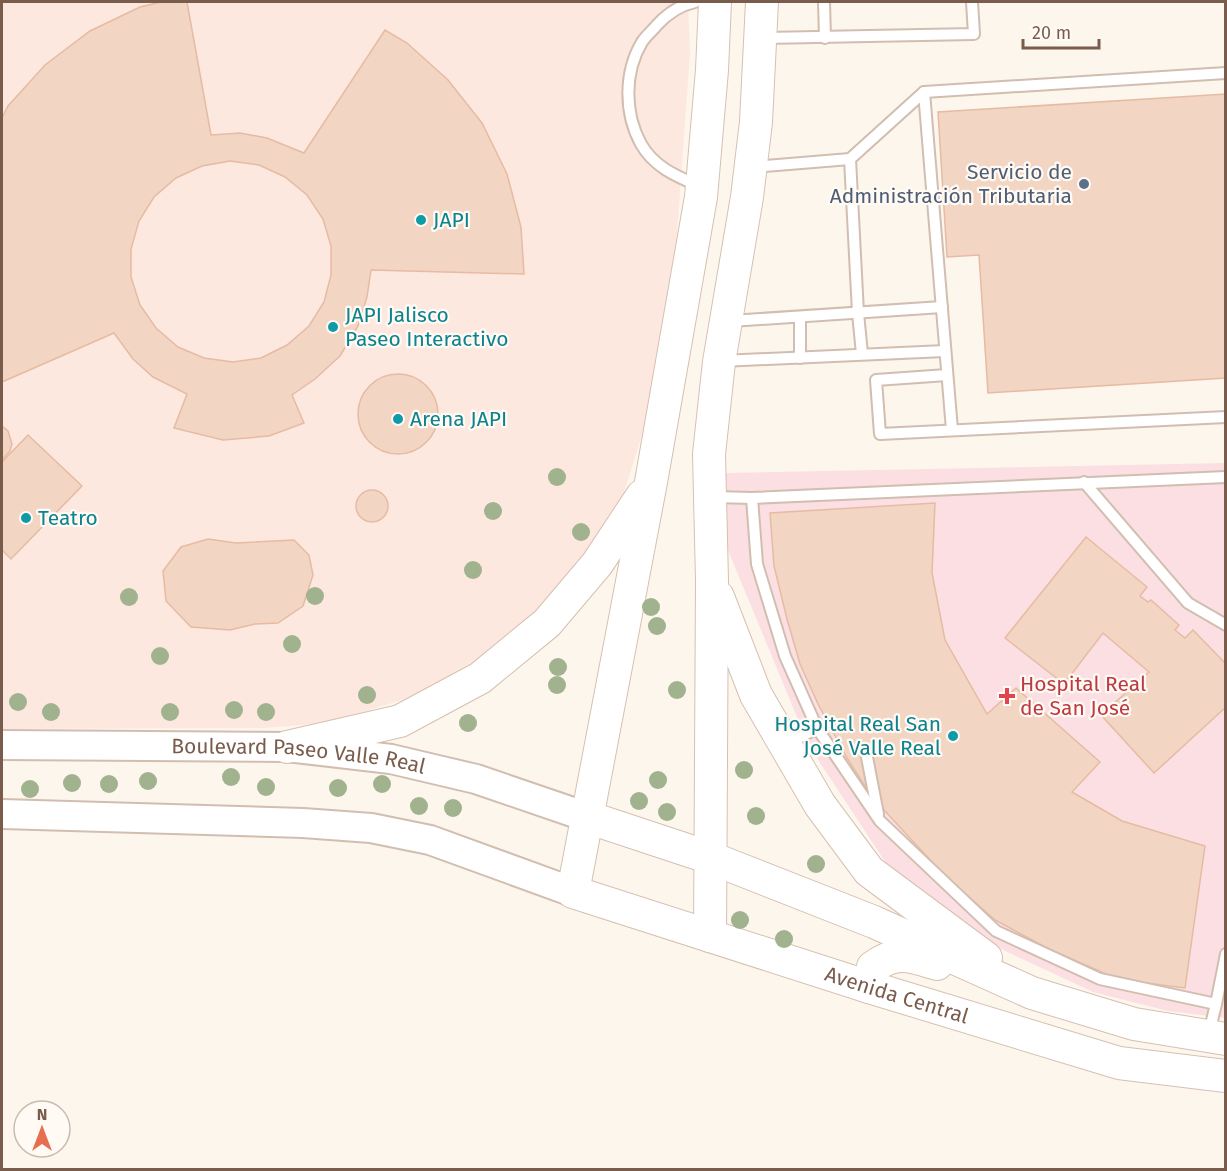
<svg xmlns="http://www.w3.org/2000/svg" width="1227" height="1171" viewBox="0 0 1227 1171" font-family="'Fira Sans',sans-serif">
  <rect width="100%" height="100%" fill="#fdf6ec"/>
  <polygon fill="#fde8e0" points="2,2 688,2 690,53 676,248 651,406 621,502 575,579 515,636 418,695 327,723 265,728 2,729"/>
  <polygon fill="#fbdfe3" points="1225,463 1225,1018 1168,1011 1093,992 999,948 886,863 809,746 725,543 725,473"/>
  <g fill="#f3d5c3" stroke="#e6bba3" stroke-width="1.5" fill-rule="evenodd">
    <path d="M161,2H187L211,135L240,133L267,138L304,153L385,30L407,43L448,80L482,123L507,174L521,227L524,274L371,270L367,297L358,326L340,356L315,379L292,395L304,423L269,436L223,440L174,428L187,394L153,377L133,359L114,333L2,382V118L8,106L45,65L90,31L140,7ZM230,161L259,165L285,177L307,195L323,219L331,246V275L324,302L309,326L287,345L261,358L233,362L204,358L178,347L156,328L140,305L131,277V249L139,221L154,197L176,178L202,166Z"/>
    <polygon points="1226,94 1226,378 988,393 979,255 947,257 938,112"/>
    <circle cx="398" cy="414" r="40"/>
    <polygon points="2,426 8,431 12,444 10,451 2,460"/>
    <polygon points="28,435 82,486 11,559 2,550 2,462"/>
    <circle cx="372" cy="506" r="16"/>
    <polygon points="935,503 932,573 945,640 987,714 1016,688 1100,762 1072,792 1122,821 1205,846 1185,988 1146,983 1106,974 1049,949 995,920 944,875 872,797 847,758 818,704 800,664 787,619 774,566 770,513"/>
    <polygon points="1086,537 1147,587 1140,596 1148,602 1151,600 1179,625 1175,630 1185,638 1193,630 1226,664 1226,707 1154,773 1101,715 1149,672 1103,633 1064,684 1005,638"/>
    <polygon points="208,539 236,543 294,540 309,555 313,575 303,606 278,623 255,624 230,630 191,627 166,601 163,571 181,547"/>
  </g>
  <g fill="none" stroke-linecap="round" stroke-linejoin="round">
    <g stroke="#d1beb0" stroke-width="14">
      <g id="service">
        <path d="M695,2C681,5 667,14 657,25C652,31 646,36 642,42C624,72 624,113 641,144C654,167 676,176 699,186"/>
        <polyline points="824,2 825,38"/>
        <polyline points="764,38 974,34 972,2"/>
        <polyline points="924,92 1226,73"/>
        <polyline points="754,167 850,159"/>
        <polyline points="800,317 800,358"/>
        <polyline points="730,321 942,307"/>
        <polyline points="862,354 858,313 850,159 924,92 952,430"/>
        <polyline points="722,361 945,351"/>
        <polyline points="947,375 876,380 880,434 1226,417"/>
        <polyline points="1084,482 1188,603 1226,625"/>
        <polyline points="713,497 752,498 1226,477"/>
        <polyline points="752,498 757,564 785,656 817,728 880,821 996,931 1100,979 1216,1004 1226,954"/>
        <polyline points="787,744 817,728"/>
        <polyline points="866,752 878,814"/>
        <polyline points="1209,1033 1216,1004"/>
      </g>
    </g>
    <g stroke="#d1beb0" stroke-width="32">
      <g id="tertiary">
        <path id="s1" d="M2,745L287,747L391,759L476,779L587,817"/>
        <polyline points="2,814 303,823 371,828 430,840 573,892"/>
      </g>
    </g>
    <g stroke="#d6c0b0" stroke-width="34">
      <g id="secondary">
        <path id="s2" d="M715,2L712,70L701,197L651,482L573,892L869,987L1119,1063L1226,1076"/>
        <polyline points="718,597 756,695 820,805 869,871 986,958"/>
        <polyline points="287,747 400,721 480,678 547,623 597,564 642,496"/>
        <polyline points="587,817 711,858 874,922 1032,993 1134,1024 1226,1039"/>
        <polyline points="710,936 712,581 709,454 719,362 747,197 756,122 762,2"/>
        <path d="M869,987L873,967C897,950 910,956 937,964"/>
      </g>
    </g>
    <use href="#service" stroke="#fff" stroke-width="10"/>
    <use href="#tertiary" stroke="#fff" stroke-width="28"/>
    <use href="#secondary" stroke="#fff" stroke-width="32"/>
  </g>
  <g fill="#a0b28e">
    <circle cx="557" cy="477" r="9"/>
    <circle cx="493" cy="511" r="9"/>
    <circle cx="581" cy="532" r="9"/>
    <circle cx="473" cy="570" r="9"/>
    <circle cx="315" cy="596" r="9"/>
    <circle cx="129" cy="597" r="9"/>
    <circle cx="651" cy="607" r="9"/>
    <circle cx="657" cy="626" r="9"/>
    <circle cx="292" cy="644" r="9"/>
    <circle cx="160" cy="656" r="9"/>
    <circle cx="558" cy="667" r="9"/>
    <circle cx="557" cy="685" r="9"/>
    <circle cx="677" cy="690" r="9"/>
    <circle cx="367" cy="695" r="9"/>
    <circle cx="18" cy="702" r="9"/>
    <circle cx="234" cy="710" r="9"/>
    <circle cx="51" cy="712" r="9"/>
    <circle cx="170" cy="712" r="9"/>
    <circle cx="266" cy="712" r="9"/>
    <circle cx="468" cy="723" r="9"/>
    <circle cx="744" cy="770" r="9"/>
    <circle cx="231" cy="777" r="9"/>
    <circle cx="658" cy="780" r="9"/>
    <circle cx="148" cy="781" r="9"/>
    <circle cx="72" cy="783" r="9"/>
    <circle cx="109" cy="784" r="9"/>
    <circle cx="382" cy="784" r="9"/>
    <circle cx="266" cy="787" r="9"/>
    <circle cx="338" cy="788" r="9"/>
    <circle cx="30" cy="789" r="9"/>
    <circle cx="639" cy="801" r="9"/>
    <circle cx="419" cy="806" r="9"/>
    <circle cx="453" cy="808" r="9"/>
    <circle cx="667" cy="812" r="9"/>
    <circle cx="756" cy="816" r="9"/>
    <circle cx="816" cy="864" r="9"/>
    <circle cx="740" cy="920" r="9"/>
    <circle cx="784" cy="939" r="9"/>
  </g>
  <circle fill="#5c6f8a" stroke="#fffaf3" stroke-width="2" cx="1084" cy="184" r="6"/>
  <g fill="#0f9aa8" stroke="#fffaf3" stroke-width="2">
    <circle cx="421" cy="220" r="6"/>
    <circle cx="333" cy="327" r="6"/>
    <circle cx="398" cy="419" r="6"/>
    <circle cx="26" cy="518" r="6"/>
    <circle cx="953" cy="736" r="6"/>
  </g>
  <path fill="#e0444e" stroke="#fffaf3" stroke-width="2" d="M1004 687h6v6h6v6h-6v6h-6v-6h-6v-6h6z"/>
  <g text-anchor="middle" dominant-baseline="central" stroke-width="4.5" stroke-linejoin="round" paint-order="stroke">
    <g font-size="21" fill="#4e5e75" stroke="#fffaf3" text-anchor="end">
      <text x="1072" y="172">Servicio de<tspan x="1072" dy="24">Administración Tributaria</tspan></text>
    </g>
    <g font-size="21" fill="#0d838f" stroke="#fffaf3" text-anchor="start">
      <text x="433" y="220">JAPI</text>
      <text x="345" y="315">JAPI Jalisco<tspan x="345" dy="24">Paseo Interactivo</tspan></text>
      <text x="410" y="419">Arena JAPI</text>
      <text x="38" y="518">Teatro</text>
      <text x="941" y="724" text-anchor="end">Hospital Real San<tspan x="941" dy="24">José Valle Real</tspan></text>
    </g>
    <g font-size="21" fill="#be3a42" stroke="#fffaf3" text-anchor="start">
      <text x="1020" y="684">Hospital Real<tspan x="1020" dy="24">de San José</tspan></text>
    </g>
    <g font-size="21" fill="#7a5c4d" stroke="#fffaf3">
      <text stroke="none"><textPath href="#s1" startOffset="297">Boulevard Paseo Valle Real</textPath></text>
      <text stroke="none"><textPath href="#s2" startOffset="1242">Avenida Central</textPath></text>
    </g>
  </g>
  <rect width="1227" height="1171" fill="none" stroke="#7a5c4d" stroke-width="6"/>
  <g transform="translate(42 1129)"><circle r="28" fill="#fffaf3" stroke="#cabbb1" stroke-width="1.5"/>
  <path d="M0-4.5L10 22L0 15L-10 22Z" fill="#e76f51"/>
  <text y="-9" font-size="16" font-weight="bold" text-anchor="middle" fill="#7a5c4d">N</text>
  </g>
  <path d="M1023 39v9h76v-9" fill="none" stroke="#7a5c4d" stroke-width="3"/>
  <text x="1032" y="39" font-size="18" fill="#7a5c4d" stroke="#fffaf3" stroke-width="4.5" paint-order="stroke">20 m</text>
</svg>
